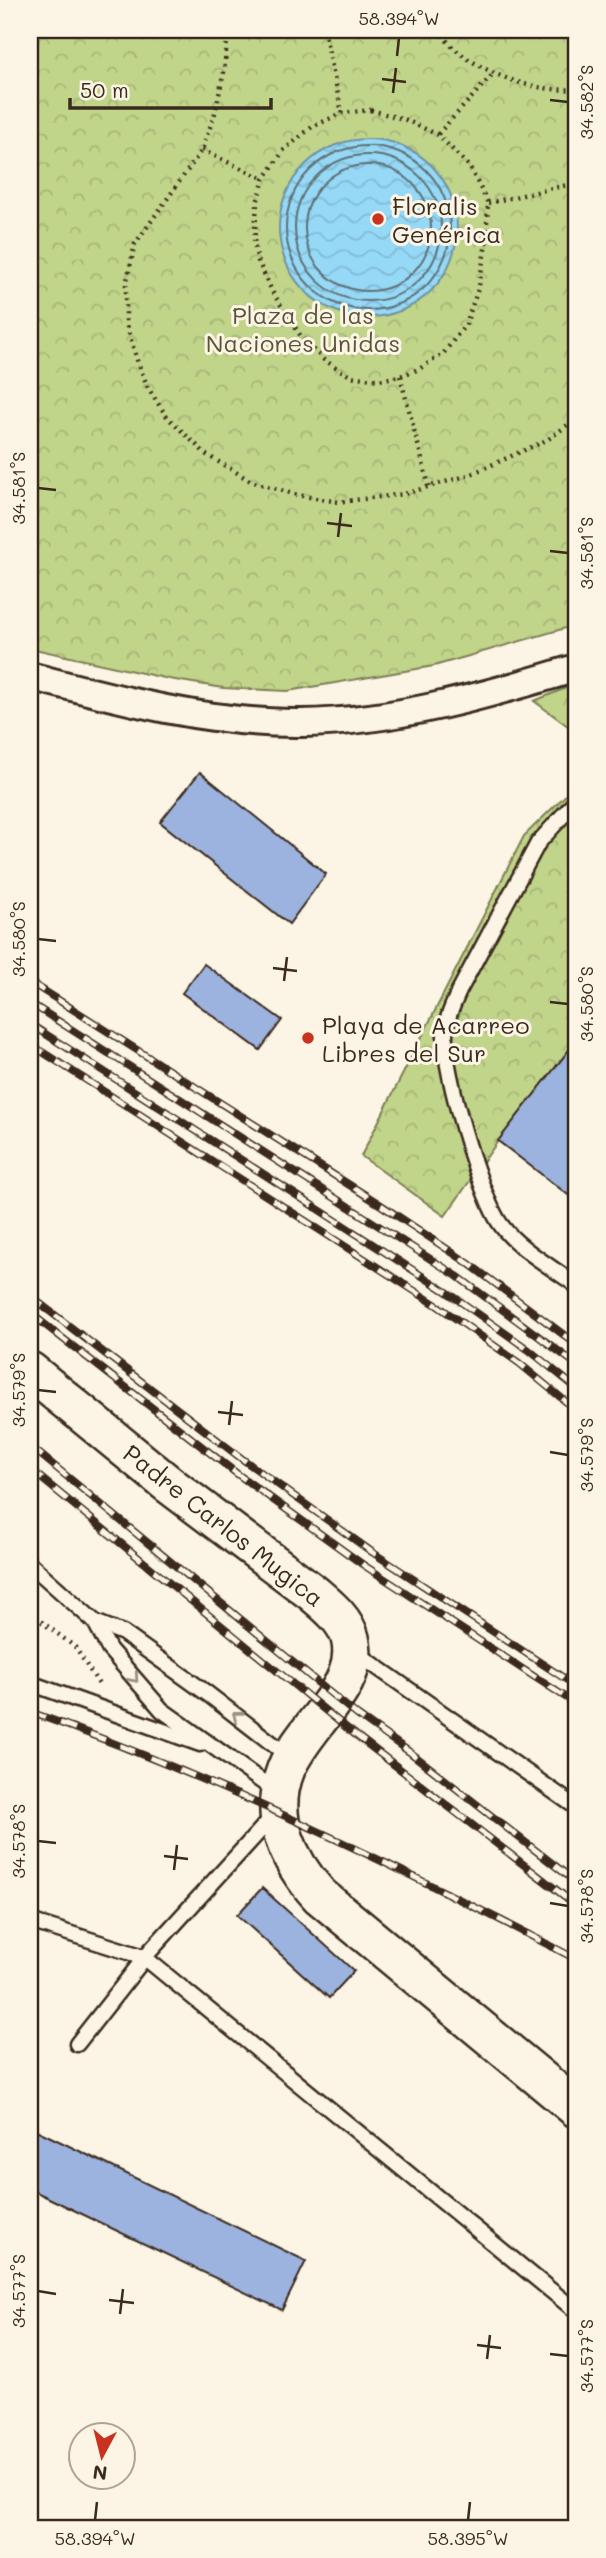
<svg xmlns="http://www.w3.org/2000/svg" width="606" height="2558" viewBox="0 0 606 2558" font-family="Mali,sans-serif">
  <defs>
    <pattern id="park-crowns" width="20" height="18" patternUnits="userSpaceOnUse" patternTransform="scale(1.75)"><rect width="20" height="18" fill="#c0d48a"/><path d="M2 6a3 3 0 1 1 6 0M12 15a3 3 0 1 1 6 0" fill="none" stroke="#a6b677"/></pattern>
    <pattern id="water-waves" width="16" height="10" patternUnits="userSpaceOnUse" patternTransform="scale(1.75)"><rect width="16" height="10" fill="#95d9f7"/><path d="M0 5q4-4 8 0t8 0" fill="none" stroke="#81bad3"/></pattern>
  </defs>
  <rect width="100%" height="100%" fill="#fcf5e5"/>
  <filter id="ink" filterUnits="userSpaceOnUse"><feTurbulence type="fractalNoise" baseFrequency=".0143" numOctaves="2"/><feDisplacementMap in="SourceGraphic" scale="14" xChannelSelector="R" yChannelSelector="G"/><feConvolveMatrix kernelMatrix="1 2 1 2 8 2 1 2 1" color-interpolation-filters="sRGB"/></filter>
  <g filter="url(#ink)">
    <g fill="url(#park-crowns)" stroke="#7e7f54" stroke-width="2">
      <polygon points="30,30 576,30 576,625 434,666 288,691 223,688 169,679 30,648"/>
      <polygon points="576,684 576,732 534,701"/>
      <polygon points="576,785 576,1041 498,1141 445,1216 361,1156 524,836"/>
    </g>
    <circle fill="url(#water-waves)" stroke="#7193a0" stroke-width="2" cx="368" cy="228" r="89"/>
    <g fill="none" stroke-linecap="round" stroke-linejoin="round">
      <g stroke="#5f7075" stroke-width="2">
        <circle cx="368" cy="228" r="82"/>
        <circle cx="368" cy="228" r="73"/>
        <circle cx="368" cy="228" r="63"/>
      </g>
    </g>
    <g fill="#9cb3e0" stroke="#3b2a1e" stroke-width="2">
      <polygon points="200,772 326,874 289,924 160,822"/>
      <polygon points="204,964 282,1020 260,1050 182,993"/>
      <polygon points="576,1041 576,1201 498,1141"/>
      <polygon points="262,1888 354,1971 329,1998 237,1915"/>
      <polygon points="30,2127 306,2261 282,2310 30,2189"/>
    </g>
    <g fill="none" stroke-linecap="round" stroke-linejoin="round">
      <g stroke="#3b2a1e" stroke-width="19">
        <g id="lane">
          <path d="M576,801L538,843L459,991C453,1005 445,1021 445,1036C443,1070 481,1199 501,1225C517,1248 553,1268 576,1285"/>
          <polyline points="30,1564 95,1622 123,1633 208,1694 291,1758"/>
          <polyline points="95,1622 109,1649 162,1710 278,1793"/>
          <polyline points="354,1651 576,1807"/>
          <polyline points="30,1683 200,1744"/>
          <polyline points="30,1921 144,1957 576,2311"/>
          <polyline points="77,2044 150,1951 275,1814"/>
        </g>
      </g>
      <g stroke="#3b2a1e" stroke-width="32">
        <path id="street" d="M30,676C117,699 210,724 301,723C394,722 488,695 576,668"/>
      </g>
      <g stroke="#3b2a1e" stroke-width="42">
        <path id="secondary" d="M30,1371L167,1483L313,1593C327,1605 345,1619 350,1638C357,1664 343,1687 328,1707C314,1726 295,1747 286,1769C267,1816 288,1861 320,1896L576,2108"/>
      </g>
      <g stroke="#3b2a1e" stroke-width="4.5" stroke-dasharray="2 5" stroke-linecap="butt">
        <polyline points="228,30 224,72 215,113 202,150 135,244 126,285 126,323 137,360 148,388 167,417 207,455 251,481 297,495 339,502 404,494 469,475 547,440 576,419"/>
        <polyline points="324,30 342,113"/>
        <path d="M437,30C443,36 449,44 456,50C487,75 536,93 576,89"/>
        <polygon points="371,110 406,120 438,135 469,166 488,203 486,243 479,286 466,324 443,354 419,369 400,376 379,380 350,376 324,360 302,338 273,293 258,261 254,244 257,203 264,179 284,150 312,127 342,113"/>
        <polyline points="438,134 494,73"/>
        <polyline points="202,150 264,179"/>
        <polyline points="488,203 576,183"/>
        <polyline points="400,376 429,486"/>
        <polyline points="30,1613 75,1647 100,1686"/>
      </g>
      <use href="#lane" stroke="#fcf5e5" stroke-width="14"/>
      <use href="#street" stroke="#fcf5e5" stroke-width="26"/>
      <use href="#secondary" stroke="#fcf5e5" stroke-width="37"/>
      <g stroke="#3b2a1e" stroke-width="8">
        <g id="rail">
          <polyline points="30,982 381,1205 468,1263 576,1344"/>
          <polyline points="30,1003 457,1276 576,1364"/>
          <polyline points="30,1024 447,1292 529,1350 576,1388"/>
          <polyline points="30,1044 438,1306 519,1363 576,1410"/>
          <polyline points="30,1296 241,1458 372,1552 576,1686"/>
          <polyline points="30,1313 236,1473 362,1564 576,1704"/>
          <polyline points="30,1446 357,1715 411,1753 576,1882"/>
          <polyline points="30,1469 348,1729 576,1905"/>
          <path d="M30,1712C219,1779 399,1867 576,1959"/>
        </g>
      </g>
      <use href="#rail" stroke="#fcf5e5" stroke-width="5" stroke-dasharray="16" stroke-linecap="butt"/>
    </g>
    <defs><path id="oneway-chevron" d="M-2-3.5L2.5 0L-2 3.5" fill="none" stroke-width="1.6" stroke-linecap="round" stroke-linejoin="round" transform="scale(1.75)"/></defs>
    <g stroke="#9c9082">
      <use href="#oneway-chevron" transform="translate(134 1678) rotate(49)"/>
      <use href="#oneway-chevron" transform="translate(237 1716) rotate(-142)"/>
    </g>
  </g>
  <path fill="none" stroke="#3b2a1e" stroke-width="2.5" d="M397,56L399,38M382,79L406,82M393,93L396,68M550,100L568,102M38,488L56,490M327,523L352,526M338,537L341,513M550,551L568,553M38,939L56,941M273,968L297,971M284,981L287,957M550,1002L568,1004M38,1390L56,1392M218,1412L243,1415M229,1425L232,1401M550,1452L568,1455M38,1841L56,1843M164,1856L188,1859M174,1870L177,1845M550,1903L568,1906M38,2291L56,2294M109,2300L134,2303M120,2314L123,2289M477,2345L501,2348M550,2354L568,2356M487,2359L490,2335M95,2520L97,2502M468,2520L470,2502"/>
  <g fill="#c8321e" stroke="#fcf5e5" stroke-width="2.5">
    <circle cx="378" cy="219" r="7"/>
    <circle cx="308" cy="1038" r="7"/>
  </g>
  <g text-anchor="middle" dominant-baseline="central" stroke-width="6" stroke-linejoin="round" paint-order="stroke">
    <g font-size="24" fill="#3b2a1e" stroke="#fcf5e5" text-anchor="start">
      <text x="392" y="205">Floralis<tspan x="392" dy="28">Genérica</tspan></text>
      <text x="322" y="1024">Playa de Acarreo<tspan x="322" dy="28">Libres del Sur</tspan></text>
    </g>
    <g font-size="24" fill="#5c5439" stroke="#fcf5e5">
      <text x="303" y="314">Plaza de las<tspan x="303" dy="28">Naciones Unidas</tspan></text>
    </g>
    <g font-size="24" fill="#3b2a1e" stroke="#fcf5e5">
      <text transform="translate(224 1525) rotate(38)">Padre Carlos Mugica</text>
    </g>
  </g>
  <rect width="606" height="2558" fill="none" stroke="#fcf5e5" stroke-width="77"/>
  <g transform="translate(102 2456) rotate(187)"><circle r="33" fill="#fcf5e5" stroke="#afa495" stroke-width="2"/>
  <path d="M0-5L12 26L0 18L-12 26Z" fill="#c8321e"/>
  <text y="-10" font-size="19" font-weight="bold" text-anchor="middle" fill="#3b2a1e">N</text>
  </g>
  <path d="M70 98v10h201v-10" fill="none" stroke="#3b2a1e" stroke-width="3.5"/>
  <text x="80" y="98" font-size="21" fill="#3b2a1e" stroke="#fcf5e5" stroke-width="5" paint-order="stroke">50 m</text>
  <rect x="38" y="38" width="530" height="2482" fill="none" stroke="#3b2a1e" stroke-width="2.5"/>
  <g font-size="18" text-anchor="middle" fill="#3b2a1e">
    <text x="399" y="25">58.394°W</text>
    <text transform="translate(587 102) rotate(-90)" y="6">34.582°S</text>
    <text transform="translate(19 488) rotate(-90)" y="6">34.581°S</text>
    <text transform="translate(587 553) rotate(-90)" y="6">34.581°S</text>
    <text transform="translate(19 939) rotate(-90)" y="6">34.580°S</text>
    <text transform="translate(587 1004) rotate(-90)" y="6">34.580°S</text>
    <text transform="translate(19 1390) rotate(-90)" y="6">34.579°S</text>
    <text transform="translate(587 1455) rotate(-90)" y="6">34.579°S</text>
    <text transform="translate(19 1841) rotate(-90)" y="6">34.578°S</text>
    <text transform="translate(587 1906) rotate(-90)" y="6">34.578°S</text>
    <text transform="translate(19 2291) rotate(-90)" y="6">34.577°S</text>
    <text transform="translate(587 2356) rotate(-90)" y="6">34.577°S</text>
    <text x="95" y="2545">58.394°W</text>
    <text x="468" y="2545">58.395°W</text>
  </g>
</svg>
